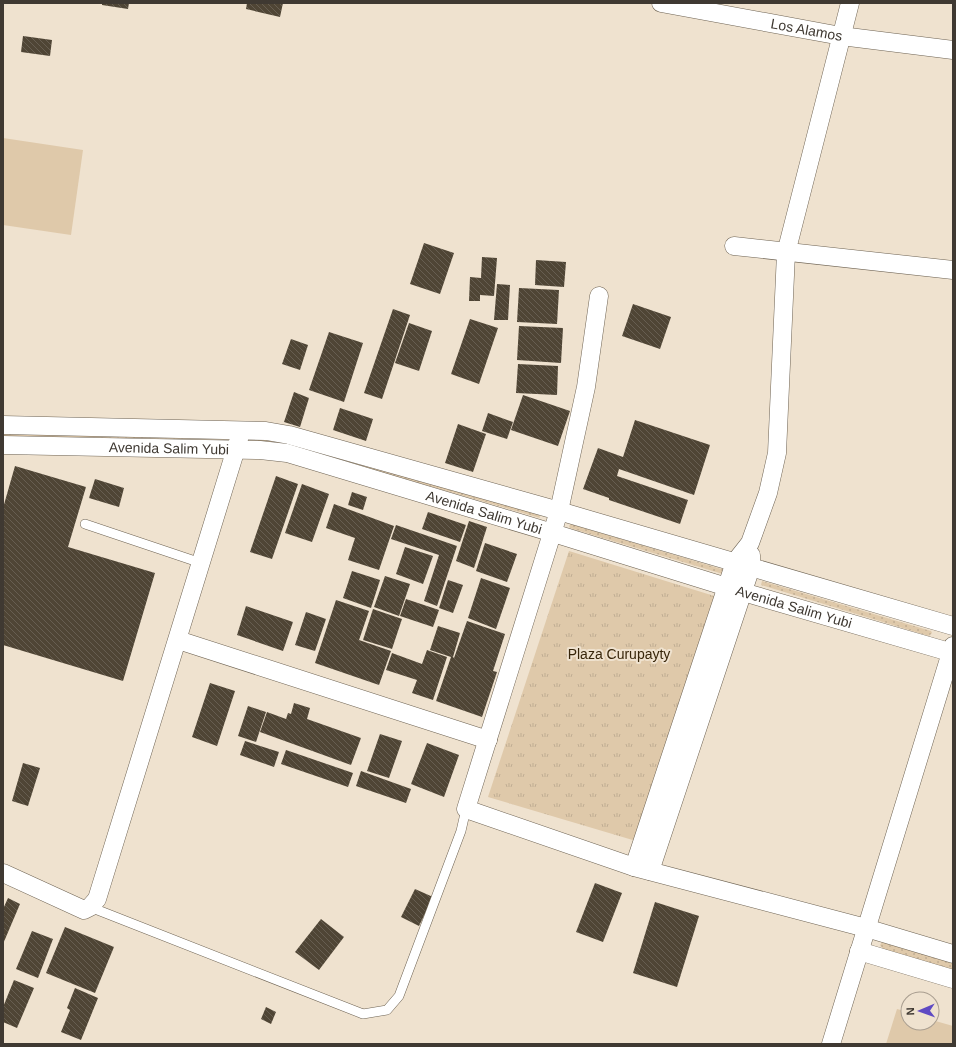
<svg xmlns="http://www.w3.org/2000/svg" width="956" height="1047" viewBox="0 0 956 1047" font-family="Arial,sans-serif">
  <defs>
    <pattern id="grass-dots" width="8" height="8" patternUnits="userSpaceOnUse"><rect width="8" height="8" fill="#dfc9aa"/><path d="M2 2h.1M6 6h.1" fill="none" stroke="#c0ad93" stroke-width="1.8" stroke-linecap="round"/></pattern>
    <pattern id="park-tufts" width="24" height="20" patternUnits="userSpaceOnUse"><rect width="24" height="20" fill="#dfc9aa"/><path d="M3 7l-1-3M5 7V3M7 7l1-3M15 17l-1-3M17 17v-4M19 17l1-3" fill="none" stroke="#c0ad93"/></pattern>
    <pattern id="building-back-hatch" width="6" height="6" patternUnits="userSpaceOnUse"><rect width="6" height="6" fill="#4f4535"/><path d="M-1 5l2 2M0 0l6 6M5-1l2 2" fill="none" stroke="#675e51"/></pattern>
  </defs>
  <rect width="100%" height="100%" fill="#efe2cf"/>
  <g fill="url(#grass-dots)">
    <polygon points="3,432 207,439 3,436"/>
    <polygon points="258,440 279,440 539,514 540,518 295,447 258,442"/>
    <polygon points="571,524 728,571 726,575 570,528 569,526"/>
    <polygon points="762,581 931,631 932,633 929,636 761,585"/>
    <polygon points="883,941 953,962 953,970 883,949 880,945"/>
  </g>
  <polygon fill="url(#park-tufts)" points="569,551 724,599 636,841 488,797"/>
  <g fill="#dfc9aa">
    <polygon points="3,138 83,150 71,235 3,225"/>
    <polygon points="897,1009 908,1012 908,1023 932,1023 932,1020 953,1026 953,1044 886,1044"/>
  </g>
  <g fill="url(#building-back-hatch)">
    <polygon points="102,3 129,3 128,9 102,5"/>
    <polygon points="247,3 283,3 280,17 246,9"/>
    <polygon points="23,36 52,40 50,56 21,52"/>
    <polygon points="424,243 454,253 440,294 410,284"/>
    <polygon points="482,257 497,258 494,296 480,295 480,301 469,301 470,277 481,278"/>
    <polygon points="536,260 566,262 564,287 535,285"/>
    <polygon points="497,284 510,285 508,320 494,320"/>
    <polygon points="519,288 559,290 557,324 517,322"/>
    <polygon points="633,304 671,317 660,349 622,336"/>
    <polygon points="393,309 410,315 382,399 364,393"/>
    <polygon points="470,319 498,328 479,384 451,374"/>
    <polygon points="409,323 432,331 419,371 395,363"/>
    <polygon points="519,326 563,328 561,363 517,360"/>
    <polygon points="329,332 363,343 344,402 309,390"/>
    <polygon points="291,339 308,345 300,370 282,364"/>
    <polygon points="518,364 558,366 557,395 516,393"/>
    <polygon points="294,392 309,398 300,427 284,422"/>
    <polygon points="523,395 570,411 558,446 511,430"/>
    <polygon points="340,408 373,419 366,441 333,430"/>
    <polygon points="488,413 513,422 507,439 482,431"/>
    <polygon points="635,420 710,445 694,495 619,469 617,476 688,500 680,524 609,500 609,498 583,489 598,448 623,457"/>
    <polygon points="458,424 486,434 473,472 445,463"/>
    <polygon points="15,466 86,487 68,547 155,573 123,681 3,645 3,508"/>
    <polygon points="276,476 298,484 272,559 250,552"/>
    <polygon points="95,479 124,488 119,507 89,498"/>
    <polygon points="302,484 329,494 312,542 285,533"/>
    <polygon points="352,492 367,497 363,510 348,505"/>
    <polygon points="334,504 394,526 379,570 348,560 355,538 326,528"/>
    <polygon points="428,512 466,525 460,542 422,529"/>
    <polygon points="469,521 487,527 474,568 456,561"/>
    <polygon points="396,525 457,546 437,606 424,601 439,555 391,539"/>
    <polygon points="485,543 517,554 507,582 476,571"/>
    <polygon points="405,547 433,556 423,584 396,574"/>
    <polygon points="352,571 380,580 371,608 343,598"/>
    <polygon points="385,576 410,584 399,616 374,607"/>
    <polygon points="481,578 510,588 496,629 468,618"/>
    <polygon points="448,580 463,585 453,613 439,608"/>
    <polygon points="406,599 439,610 433,627 400,616"/>
    <polygon points="336,600 369,611 359,640 391,651 379,685 315,663"/>
    <polygon points="246,606 293,622 283,651 237,635"/>
    <polygon points="373,609 402,619 392,649 363,640"/>
    <polygon points="306,612 326,619 315,651 295,645"/>
    <polygon points="467,621 505,634 493,671 497,672 482,717 436,701 451,657 430,650 438,626 460,633 453,657 454,658"/>
    <polygon points="427,650 447,657 433,700 412,693 417,680 386,670 392,653 422,664"/>
    <polygon points="210,683 235,691 217,746 192,737"/>
    <polygon points="294,703 310,708 307,719 361,738 351,765 260,732 267,712 286,719 288,713 291,714"/>
    <polygon points="248,706 266,712 256,742 238,736"/>
    <polygon points="380,734 402,741 389,778 367,771"/>
    <polygon points="245,741 279,752 274,767 240,755"/>
    <polygon points="427,743 459,755 444,797 411,784"/>
    <polygon points="286,750 353,773 348,787 281,764"/>
    <polygon points="23,763 40,768 28,806 12,801"/>
    <polygon points="361,771 411,789 406,803 356,786"/>
    <polygon points="595,883 622,893 603,942 576,932"/>
    <polygon points="415,889 433,897 419,926 401,917"/>
    <polygon points="8,898 20,904 3,944 3,909"/>
    <polygon points="655,902 699,916 677,987 633,973"/>
    <polygon points="321,919 344,937 319,970 295,952"/>
    <polygon points="65,927 114,947 95,993 46,973"/>
    <polygon points="32,931 53,939 38,978 16,969"/>
    <polygon points="14,980 34,988 17,1028 3,1022 3,1007"/>
    <polygon points="75,988 98,998 81,1040 61,1032 70,1010 67,1008"/>
    <polygon points="266,1007 276,1012 271,1024 261,1019"/>
  </g>
  <g fill="none" stroke-linecap="round" stroke-linejoin="round">
    <g stroke="#6e6353" stroke-width="10">
      <g id="service">
        <polyline points="85,524 201,563"/>
        <polyline points="90,907 363,1014 387,1010 399,996 461,831 466,809"/>
      </g>
    </g>
    <g stroke="#6e6353" stroke-width="19">
      <g id="minor">
        <path id="s1" d="M661,3L841,36L953,50"/>
        <polyline points="734,246 953,270"/>
        <polyline points="599,296 586,387 559,511 466,809 634,867 866,928 953,954"/>
        <polyline points="3,425 266,431 289,435 559,511 953,626"/>
        <path id="s2" d="M3,445L260,450L287,453L553,533L743,592L953,653"/>
        <polyline points="178,640 488,740"/>
        <polyline points="634,867 735,562 750,543 768,493 777,453 786,253 850,3"/>
        <polyline points="650,871 751,567 751,555"/>
        <polyline points="3,873 84,910 90,907 97,899 239,439"/>
        <polyline points="859,951 953,979"/>
        <polyline points="831,1044 953,646"/>
      </g>
    </g>
    <use href="#service" stroke="#fff" stroke-width="9"/>
    <use href="#minor" stroke="#fff" stroke-width="18"/>
  </g>
  <g text-anchor="middle" dominant-baseline="central" stroke-width="4" stroke-linejoin="round" paint-order="stroke">
    <g font-size="14" fill="#3f3932" stroke="#efe2cf">
      <text stroke="none"><textPath href="#s1" startOffset="148">Los Alamos</textPath></text>
      <text stroke="none"><textPath href="#s2" startOffset="166">Avenida Salim Yubi</textPath></text>
      <text stroke="none"><textPath href="#s2" startOffset="490">Avenida Salim Yubi</textPath></text>
      <text stroke="none"><textPath href="#s2" startOffset="814">Avenida Salim Yubi</textPath></text>
    </g>
    <g font-size="14" fill="#38260a" stroke="#efe2cf">
      <text x="619" y="654">Plaza Curupayty</text>
    </g>
  </g>
  <rect width="956" height="1047" fill="none" stroke="#3f3932" stroke-width="8"/>
  <g transform="translate(920 1011) rotate(268)"><circle r="19" fill="#efe2cf" stroke="#a99e90"/>
  <path d="M0-3L7 15L0 10L-7 15Z" fill="#5f4ac3"/>
  <text y="-6" font-size="11" font-weight="bold" text-anchor="middle" fill="#3f3932">N</text>
  </g>
</svg>
